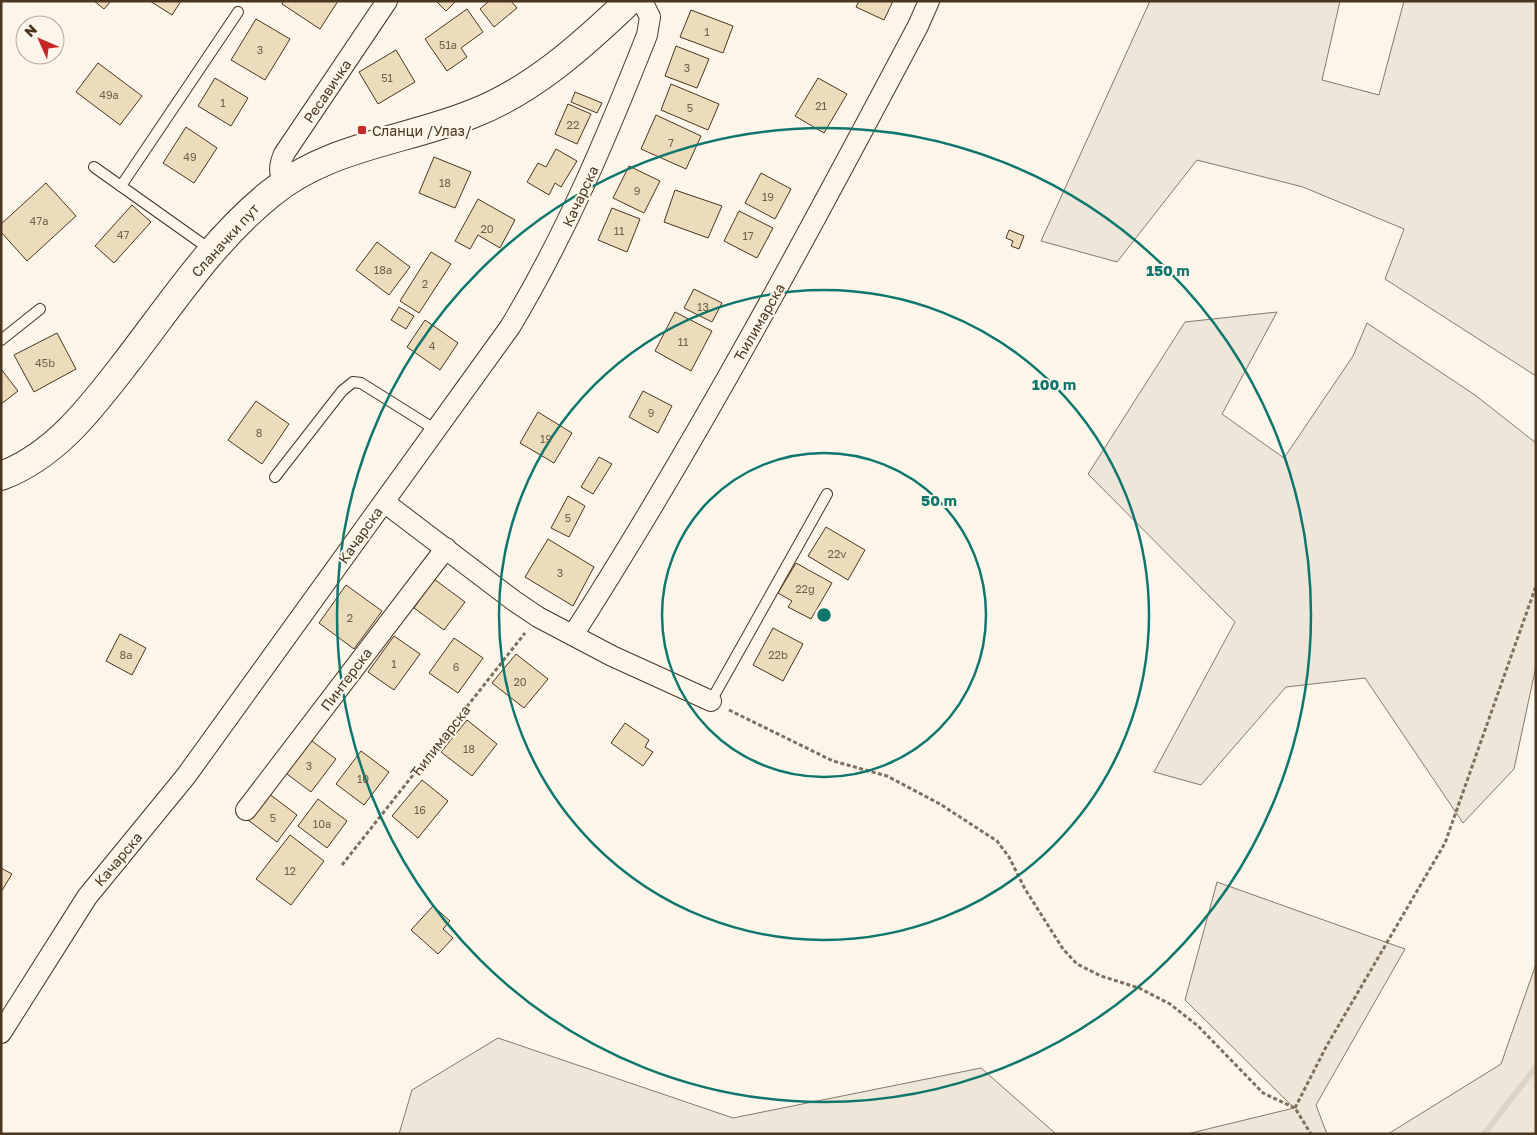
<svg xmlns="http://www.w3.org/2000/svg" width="1537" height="1135" viewBox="0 0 1537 1135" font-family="'Golos Text',sans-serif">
  <rect width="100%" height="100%" fill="#fbf6e9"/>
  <g fill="#ede6d9" stroke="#887966">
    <polygon points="1150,1 1340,1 1322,80 1379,95 1404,1 1536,1 1536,376 1385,279 1404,229 1303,187 1197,160 1117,262 1041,241"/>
    <polygon points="1277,312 1222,414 1284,458 1353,356 1367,323 1475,395 1536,443 1536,666 1514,769 1463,823 1365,678 1286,687 1201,785 1154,772 1235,622 1088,474 1185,322"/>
    <polygon points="1217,882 1405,949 1316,1105 1327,1134 1187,1134 1294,1108 1185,1000"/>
    <polygon points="1536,964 1536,1134 1388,1134 1501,1064"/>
    <polygon points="498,1038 733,1118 981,1068 1056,1134 399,1134 412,1090"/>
  </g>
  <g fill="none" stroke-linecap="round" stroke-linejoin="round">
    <polyline stroke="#dcd4c6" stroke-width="6" points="1484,1134 1536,1067"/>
  </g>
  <g fill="#ecdcbc" stroke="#4a3520">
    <polygon points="94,1 111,1 104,9"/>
    <polygon points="150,1 181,1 172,15"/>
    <polygon points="283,1 338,1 320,29 282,4"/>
    <polygon points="436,1 456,1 446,11"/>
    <polygon points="489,1 511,1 517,8 494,27 480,9"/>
    <polygon points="859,1 893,1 884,20 856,7"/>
    <polygon points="467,9 483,32 461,48 467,57 447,71 425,39"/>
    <polygon points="691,10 733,26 723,53 680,37"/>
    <polygon points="256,19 290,39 265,80 231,60"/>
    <polygon points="676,46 709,59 697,88 665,76"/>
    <polygon points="396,50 415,82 378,104 359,72"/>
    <polygon points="98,63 142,96 120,125 76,92"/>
    <polygon points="215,78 248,98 231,126 198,106"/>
    <polygon points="818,78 847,94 824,133 795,116"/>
    <polygon points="671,84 719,104 708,130 661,110"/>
    <polygon points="575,92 602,103 597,113 571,102"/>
    <polygon points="568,104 591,114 577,144 555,134"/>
    <polygon points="656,115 701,136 686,169 641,149"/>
    <polygon points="186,127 217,148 194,183 163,163"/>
    <polygon points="556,149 577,161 561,187 555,183 549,195 527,182 538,163 546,167"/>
    <polygon points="434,157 471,172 455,208 419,193"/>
    <polygon points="629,166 660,181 644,213 613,198"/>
    <polygon points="761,173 791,189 775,219 745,203"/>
    <polygon points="46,183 76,216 27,261 1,232 1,224"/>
    <polygon points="675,190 722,206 708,238 664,222"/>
    <polygon points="478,199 515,220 500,248 478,235 470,249 455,241"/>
    <polygon points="132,205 151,222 114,263 95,246"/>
    <polygon points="612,208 640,219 627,252 598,240"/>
    <polygon points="739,211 773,228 757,258 724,241"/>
    <polygon points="1009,230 1024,236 1019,249 1011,246 1013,241 1006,238"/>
    <polygon points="377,242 410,267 389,295 356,270"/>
    <polygon points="431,252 451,264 419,313 400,301"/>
    <polygon points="694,289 722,303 712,322 684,308"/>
    <polygon points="399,307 414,316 406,329 391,320"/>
    <polygon points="675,312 712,331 691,371 655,351"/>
    <polygon points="425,320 458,343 440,370 407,347"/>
    <polygon points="57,333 76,369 34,392 14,355"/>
    <polygon points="1,369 18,391 1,404"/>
    <polygon points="643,391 672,406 658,433 629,417"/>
    <polygon points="256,401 289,424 262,464 228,440"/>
    <polygon points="538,412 572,433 554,463 520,443"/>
    <polygon points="599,457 612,464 593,494 581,487"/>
    <polygon points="568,496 585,506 569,537 551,528"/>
    <polygon points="826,527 865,550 848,580 808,556"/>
    <polygon points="548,539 594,567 573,606 525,577"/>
    <polygon points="796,563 832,583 811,619 788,607 792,601 778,593"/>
    <polygon points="434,579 465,602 444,630 414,608"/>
    <polygon points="346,585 382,611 354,649 319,623"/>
    <polygon points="773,628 803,644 783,681 753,665"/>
    <polygon points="120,634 146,648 132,675 106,661"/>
    <polygon points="394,636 420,654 394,690 368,672"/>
    <polygon points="454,638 483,658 458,693 429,673"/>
    <polygon points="516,654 548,679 524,708 492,683"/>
    <polygon points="467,720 497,744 472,776 441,752"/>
    <polygon points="625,723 649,740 645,747 653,752 643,766 611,743"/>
    <polygon points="308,738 336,759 311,792 283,771"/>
    <polygon points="361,751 389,772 364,805 336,784"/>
    <polygon points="422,780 448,801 418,838 392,816"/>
    <polygon points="268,793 297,815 277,842 248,820"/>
    <polygon points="318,799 347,821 327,848 298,826"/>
    <polygon points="290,835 324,861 291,905 256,879"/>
    <polygon points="1,868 12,874 1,892"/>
    <polygon points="433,906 450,921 443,929 453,938 438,954 411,930"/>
  </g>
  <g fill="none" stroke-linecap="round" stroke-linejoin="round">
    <g stroke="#4a3520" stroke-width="12">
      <g id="lane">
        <polyline points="94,167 211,250"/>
        <polyline points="121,186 238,12"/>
        <polyline points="1,340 40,309"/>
        <polyline points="275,477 342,391 353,382 361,383 436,430"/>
        <polyline points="711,701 827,494"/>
      </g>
    </g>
    <g stroke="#4a3520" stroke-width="22">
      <g id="street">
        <path d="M283,183C279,172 279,165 284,154L387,1"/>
        <polyline points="384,502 513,600 538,617 612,656 711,701"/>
        <path d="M573,635C699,438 809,232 918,26L929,1"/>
        <polyline points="246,810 446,548"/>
        <path d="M1,1033L87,897L186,776L510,327C566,234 607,136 647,35L650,17L642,1"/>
      </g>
    </g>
    <g stroke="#4a3520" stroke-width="30">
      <path id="secondary" d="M1,476C57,455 93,405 128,360C172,303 213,240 270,194C328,146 405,141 472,114C532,91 583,45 629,1"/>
    </g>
    <g stroke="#7f6f5c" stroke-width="3" stroke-dasharray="4 2.5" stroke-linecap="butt">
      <polyline points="729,710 833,761 887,776 940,804 997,841 1009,857 1025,889 1063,949 1077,964 1101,976 1139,988 1170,1004 1198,1026 1263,1093 1295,1108 1311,1134"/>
      <polyline points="342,865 525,633"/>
      <polyline points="1295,1108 1326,1047 1445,843 1536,586"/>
    </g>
    <use href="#lane" stroke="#fbf6e9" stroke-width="10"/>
    <use href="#street" stroke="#fbf6e9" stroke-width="20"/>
    <use href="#secondary" stroke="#fbf6e9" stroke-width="28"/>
  </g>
  <g fill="none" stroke="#0f766e" stroke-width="2.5">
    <circle cx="824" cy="615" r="162"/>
    <circle cx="824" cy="615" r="325"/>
    <circle cx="824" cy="615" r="487"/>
  </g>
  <rect fill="#c62828" stroke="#fbf6e9" stroke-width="2" x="357" y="125" width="10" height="10" rx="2.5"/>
  <g text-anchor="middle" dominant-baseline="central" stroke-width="4" stroke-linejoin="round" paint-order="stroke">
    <g font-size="11" fill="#725f47">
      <text x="707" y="31">1</text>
      <text x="448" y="44">51a</text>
      <text x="260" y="49">3</text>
      <text x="687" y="67">3</text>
      <text x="387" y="77">51</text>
      <text x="109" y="94">49a</text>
      <text x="223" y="102">1</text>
      <text x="821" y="105">21</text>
      <text x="690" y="107">5</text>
      <text x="573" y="124">22</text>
      <text x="671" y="142">7</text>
      <text x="190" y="156">49</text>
      <text x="445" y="182">18</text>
      <text x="637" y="190">9</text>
      <text x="768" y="196">19</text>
      <text x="39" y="220">47a</text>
      <text x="487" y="228">20</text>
      <text x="619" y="230">11</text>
      <text x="123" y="234">47</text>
      <text x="748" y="235">17</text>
      <text x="383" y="269">18a</text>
      <text x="425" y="283">2</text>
      <text x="703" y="306">13</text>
      <text x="683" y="341">11</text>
      <text x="432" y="345">4</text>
      <text x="45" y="362">45b</text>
      <text x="651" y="412">9</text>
      <text x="259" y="432">8</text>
      <text x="546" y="438">19</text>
      <text x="568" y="517">5</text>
      <text x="837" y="553">22v</text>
      <text x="560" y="572">3</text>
      <text x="805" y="588">22g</text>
      <text x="350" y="617">2</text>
      <text x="126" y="654">8a</text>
      <text x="778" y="654">22b</text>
      <text x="394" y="663">1</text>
      <text x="456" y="666">6</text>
      <text x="520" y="681">20</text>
      <text x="469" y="748">18</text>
      <text x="309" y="765">3</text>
      <text x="363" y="778">10</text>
      <text x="420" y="809">16</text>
      <text x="273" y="817">5</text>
      <text x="322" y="823">10a</text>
      <text x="290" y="870">12</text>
    </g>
    <g font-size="14" fill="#4a3520" stroke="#fbf6e9">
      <text transform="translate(327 91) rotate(-56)">Ресавичка</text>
      <text transform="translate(580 196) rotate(-65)">Качарска</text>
      <text transform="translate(225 240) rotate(-48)">Сланачки пут</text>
      <text transform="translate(759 322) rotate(-60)">Ћилимарска</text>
      <text transform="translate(360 535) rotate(-55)">Качарска</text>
      <text transform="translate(346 679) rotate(-53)">Пинтерска</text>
      <text transform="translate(440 741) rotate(-52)">Ћилимарска</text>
      <text transform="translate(118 859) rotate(-50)">Качарска</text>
    </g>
    <g font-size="14" fill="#4a3520" stroke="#fbf6e9" text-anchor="start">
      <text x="372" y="130">Сланци /Улаз/</text>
    </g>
  </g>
  <circle cx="824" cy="615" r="8" fill="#0f766e" stroke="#fbf6e9" stroke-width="2.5"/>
  <g font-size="15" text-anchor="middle" font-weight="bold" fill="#0f766e" stroke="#fbf6e9" stroke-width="4" stroke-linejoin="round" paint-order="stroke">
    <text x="1168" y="276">150 m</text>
    <text x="1054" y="390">100 m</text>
    <text x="939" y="506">50 m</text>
  </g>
  <rect width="1537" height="1135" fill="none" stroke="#4a3520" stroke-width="5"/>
  <g transform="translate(40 40) rotate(315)"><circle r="24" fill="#fbf6e9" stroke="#b4a999"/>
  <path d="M0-4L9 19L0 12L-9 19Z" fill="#c62828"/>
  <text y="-8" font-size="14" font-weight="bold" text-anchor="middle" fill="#4a3520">N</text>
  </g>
</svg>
